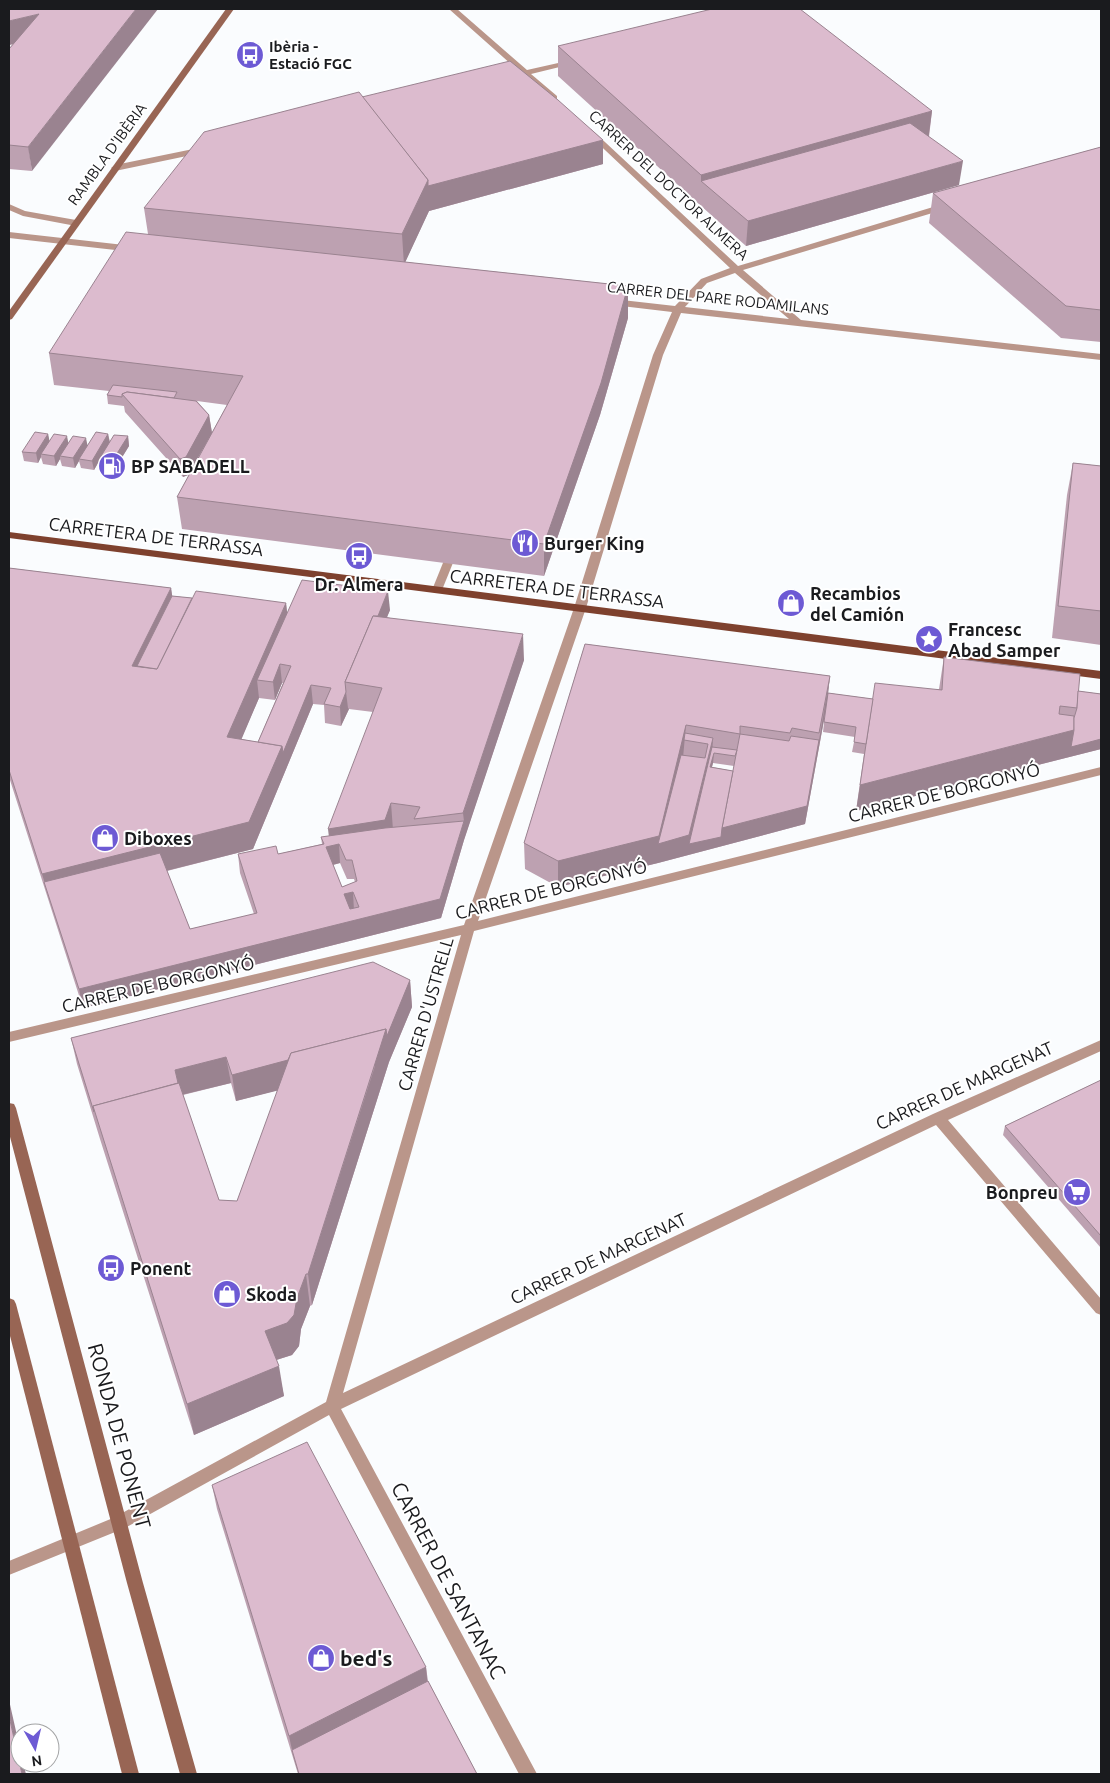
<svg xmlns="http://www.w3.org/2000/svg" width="1110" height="1783" viewBox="0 0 1110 1783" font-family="Ubuntu,sans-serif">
  <rect width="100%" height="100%" fill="#fafcfe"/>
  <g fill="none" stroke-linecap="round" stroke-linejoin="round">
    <polygon fill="#ba968a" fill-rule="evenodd" points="454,545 459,548 442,590 441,592 433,592 432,590 449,548"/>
    <g fill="#ba968a" fill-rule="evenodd">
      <polygon points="449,9 457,9 527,70 576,59 576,63 531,74 557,96 557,100 551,100 524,76 506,79 506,75 520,72"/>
      <path d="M591,129L738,266L943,204H949V208L743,270L801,320L1101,354V360L681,313L663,355L586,608L478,921L1101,767V775L474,931L343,1393L933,1114L1101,1040V1051L948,1120L1101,1299V1315L1096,1313L936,1125L341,1409L537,1774H519L329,1415L125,1528L9,1575V1561L113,1518L326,1402L461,935L9,1042V1032L464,925L574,608L653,355L672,312L613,305L608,302L613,299L675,306L701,279L730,268L588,134L587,132ZM735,273L789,319L685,307L707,283Z"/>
      <polygon points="203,147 206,148 206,152 115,171 111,168 115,165"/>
      <polygon points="9,204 25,211 76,220 80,223 76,226 23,216 9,210"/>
      <polygon points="9,232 133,246 138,249 133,252 9,238"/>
    </g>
    <g fill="#986554" fill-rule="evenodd">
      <polygon points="226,9 234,9 12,319 9,320 9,311"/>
      <polygon points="9,1103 14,1104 16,1108 143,1583 197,1774 180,1774 127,1583 9,1133"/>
      <polygon points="9,1298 14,1300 16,1304 139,1774 122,1774 9,1332"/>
    </g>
    <polygon fill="#7e412e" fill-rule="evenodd" points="9,532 1101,671 1101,679 9,538"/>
  </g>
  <g fill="#bda1b1" fill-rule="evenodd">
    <polygon points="9,9 32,171 9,169 9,49 13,44 9,45"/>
    <polygon points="558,46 932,111 929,137 959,185 746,246 700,205 558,76"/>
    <polygon points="362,97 603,164 429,211 405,262 628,286 628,318 600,415 544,576 182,529 177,497 227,405 197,401 209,415 212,433 188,475 183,477 125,412 124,406 108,404 107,395 109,391 54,385 49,353 148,234 144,208"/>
    <polygon points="1101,147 1101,342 1061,338 929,223 933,193"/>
    <polygon points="48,434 49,441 87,446 108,434 110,442 128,436 129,446 113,472 99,471 98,463 94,470 81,468 79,461 75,468 62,466 60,459 56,466 43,464 41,457 38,463 24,461 22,452"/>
    <polygon points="1073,463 1101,466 1101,645 1052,638 1067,495"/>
    <path d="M9,568L171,588L172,596L192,598L286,603L287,613L390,610L387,617L524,660L464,840L441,918L83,1008L9,777ZM282,683H283L258,742L241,739L259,698L275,700ZM313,704L324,705L325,723L341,726L349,709L373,712L329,836L321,837L322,844L278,854H238L240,873L254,914L190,929L167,871L253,849ZM340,863L347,879H354L355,882L342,887L333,865Z"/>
    <path d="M585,644L830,676L828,693L873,699L939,689L944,657L1078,691L1101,694V749L856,811L864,754L852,752L855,737L823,732L825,715L805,824L658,863L558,887L525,869L524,843ZM713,763L734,766L733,771L712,767Z"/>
    <path d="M410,980L412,1007L389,1062L312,1305L310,1306L301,1329L299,1346L292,1355L276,1360L284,1396L194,1435L100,1139L77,1064L71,1038ZM231,1083L236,1101L278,1090L237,1201L219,1200L183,1095Z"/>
    <polygon points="1101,1080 1101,1248 1003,1135 1005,1126"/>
    <polygon points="212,1485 426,1667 428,1681 477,1774 298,1774 217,1509"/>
  </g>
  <g fill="#9a8390">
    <polygon points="136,9 158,9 32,171 28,147"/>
    <polygon points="39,14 43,37 9,45 9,21"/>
    <polygon points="932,111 928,141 701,181 701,175"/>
    <polygon points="603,140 603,164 429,211 404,265 402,234 428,180"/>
    <polygon points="963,161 959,185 746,246 748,221"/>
    <polygon points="628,286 628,318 600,415 544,576 544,544"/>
    <polygon points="209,415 212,433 188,475 183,477 180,459"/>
    <polygon points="48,434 50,443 41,454 41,457 38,463 36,453"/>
    <polygon points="108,434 110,444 98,461 98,463 94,470 92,461"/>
    <polygon points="67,436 69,446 60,456 60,459 56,466 54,456"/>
    <polygon points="128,436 129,446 113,472 111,463"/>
    <polygon points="86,438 88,448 79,459 79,461 75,468 73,458"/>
    <polygon points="171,588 175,614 145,675 132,666"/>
    <polygon points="388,591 390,610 359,684 350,683"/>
    <polygon points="286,603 289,629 257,680 259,698 231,764 227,737"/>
    <polygon points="523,634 524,660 464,840 441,918 83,1008 79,989 440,899 464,821 463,813"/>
    <polygon points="280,664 282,683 275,700 273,682"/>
    <polygon points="830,676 827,703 805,824 658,863 558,887 558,861 686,725 683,758 689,835 713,738 712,756 691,844 722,828 819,740"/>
    <polygon points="311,685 313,704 253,849 50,900 42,874 282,746"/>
    <polygon points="346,692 348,708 349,709 341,726 340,707"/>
    <polygon points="1074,730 1101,739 1101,749 856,811 860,785"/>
    <polygon points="714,753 713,763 709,777 710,767"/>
    <polygon points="391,803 393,830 339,844 340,863 328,866 326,847 330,846 328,829"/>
    <polygon points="353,892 354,911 346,912 344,894"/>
    <polygon points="410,980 412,1007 389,1062 312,1305 308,1274 375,1066 236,1101 232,1075"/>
    <polygon points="226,1057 231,1083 181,1095 175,1070"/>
    <polygon points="306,1274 310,1306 301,1329 299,1346 292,1355 270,1362 265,1331 297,1298"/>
    <polygon points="279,1366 284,1396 194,1435 187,1404"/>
    <polygon points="426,1667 428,1689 292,1750 289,1736"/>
    <polygon points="9,1700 20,1749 20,1763 23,1763 26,1774 22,1774 9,1716"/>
  </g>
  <g fill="#dcbbce" stroke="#9a8390" fill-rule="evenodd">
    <polygon points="9,9 136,9 28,147 9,145 9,49 39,14 9,21"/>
    <polygon points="712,9 800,9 932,111 701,175 558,46"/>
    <polygon points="510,61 558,100 603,140 428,186 428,180 362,97"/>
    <polygon points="359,92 428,180 402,234 144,208 204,132"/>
    <polygon points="910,123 963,161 748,221 701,181"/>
    <polygon points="1101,147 1101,310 1066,306 933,193"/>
    <polygon points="126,232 628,286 601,383 544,544 177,497 243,376 49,353"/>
    <polygon points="113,385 177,392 174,398 127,392 122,394 122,397 107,395"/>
    <polygon points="127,392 196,401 209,415 186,457 180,459 122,394"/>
    <polygon points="35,432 48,434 36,453 22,452"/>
    <polygon points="96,432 108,434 92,461 79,459"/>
    <polygon points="54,434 67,436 54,456 41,454"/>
    <polygon points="114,435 128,436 111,463 98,461"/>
    <polygon points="73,436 86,438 73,458 60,456"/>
    <polygon points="1073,463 1101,466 1101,611 1058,606"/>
    <polygon points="9,568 171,588 132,666 157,669 196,591 286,603 227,737 282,746 249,822 42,874 9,770"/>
    <polygon points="302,580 388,591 378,616 373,616 345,682 346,692 340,707 324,704 331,688 311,685 283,753 282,746 258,742 291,666 280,664 273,682 257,680"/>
    <polygon points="172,596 192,598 157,669 137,666"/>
    <polygon points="373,616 523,634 463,813 414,819 420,807 391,803 385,820 328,829 382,688 345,682"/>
    <polygon points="585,644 830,676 819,733 792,728 790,733 740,726 740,734 686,725 659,836 558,861 524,843"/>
    <polygon points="944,657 1080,674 1077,708 1060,706 1059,714 1074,716 1074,730 860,785 875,683 942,690"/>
    <polygon points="1078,691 1101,694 1101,739 1071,747 1074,730 1074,718 1077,708"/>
    <polygon points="828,693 873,699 866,744 854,742 856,727 824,722"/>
    <polygon points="685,733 713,738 689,835 658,844 681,755 705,758 708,744 684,740"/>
    <polygon points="740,734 789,741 791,736 819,740 807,806 722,828"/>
    <polygon points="712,747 737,750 735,756 714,753 710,767 733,771 722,828 721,837 689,844"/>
    <path d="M464,821L440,899L79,989L44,882L160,853L190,929L257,913L238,854L276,846L278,854L324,844L321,837L385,828ZM339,844L346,860H352L357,881L342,887L326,847ZM353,892L359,907L350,909L344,894Z"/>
    <polygon points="373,962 410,980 387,1036 386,1029 291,1053 288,1060 232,1075 226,1057 175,1070 178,1083 93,1106 94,1112 71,1038"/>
    <polygon points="386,1029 308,1274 306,1274 297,1298 294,1315 287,1323 265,1331 279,1366 187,1404 93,1106 179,1083 219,1200 237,1201 291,1053"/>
    <polygon points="1101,1080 1101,1236 1005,1126"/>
    <polygon points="307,1442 426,1667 289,1736 212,1485"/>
    <polygon points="428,1681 477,1774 299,1774 292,1750"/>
    <polygon points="9,1716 22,1774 9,1774"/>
  </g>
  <defs>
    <g id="bus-disc" transform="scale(1.4375)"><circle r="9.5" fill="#6d5ad4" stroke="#fff"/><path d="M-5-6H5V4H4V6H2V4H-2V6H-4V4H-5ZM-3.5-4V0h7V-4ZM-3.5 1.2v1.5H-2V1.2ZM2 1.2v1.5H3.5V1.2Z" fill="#fff"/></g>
    <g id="fuel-disc" transform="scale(1.4375)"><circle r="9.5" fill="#6d5ad4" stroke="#fff"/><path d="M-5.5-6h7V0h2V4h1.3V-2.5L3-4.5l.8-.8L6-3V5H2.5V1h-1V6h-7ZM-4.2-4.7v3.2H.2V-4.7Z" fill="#fff"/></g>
    <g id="restaurant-disc" transform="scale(1.4375)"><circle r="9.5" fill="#6d5ad4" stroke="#fff"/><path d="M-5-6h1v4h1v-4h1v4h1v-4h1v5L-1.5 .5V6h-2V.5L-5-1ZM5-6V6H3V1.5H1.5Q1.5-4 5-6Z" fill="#fff"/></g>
    <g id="shop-disc" transform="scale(1.4375)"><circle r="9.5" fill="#6d5ad4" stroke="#fff"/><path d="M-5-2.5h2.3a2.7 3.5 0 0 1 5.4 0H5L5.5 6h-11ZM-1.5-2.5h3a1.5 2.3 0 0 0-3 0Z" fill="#fff"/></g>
    <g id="sight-disc" transform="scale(1.4375)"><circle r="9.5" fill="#6d5ad4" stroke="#fff"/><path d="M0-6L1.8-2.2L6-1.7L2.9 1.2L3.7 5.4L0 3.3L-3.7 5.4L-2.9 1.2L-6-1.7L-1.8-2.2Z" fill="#fff"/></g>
    <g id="supermarket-disc" transform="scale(1.4375)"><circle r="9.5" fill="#6d5ad4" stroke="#fff"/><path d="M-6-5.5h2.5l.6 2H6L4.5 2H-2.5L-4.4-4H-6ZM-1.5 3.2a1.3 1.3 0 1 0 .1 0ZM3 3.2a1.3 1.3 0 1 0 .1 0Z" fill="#fff"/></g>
  </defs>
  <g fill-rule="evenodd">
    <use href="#bus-disc" x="250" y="55"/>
    <use href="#fuel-disc" x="112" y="466"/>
    <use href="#restaurant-disc" x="525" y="543"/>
    <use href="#bus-disc" x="359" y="556"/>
    <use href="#shop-disc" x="791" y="603"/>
    <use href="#sight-disc" x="929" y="639"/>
    <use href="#shop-disc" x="105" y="838"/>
    <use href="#supermarket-disc" x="1077" y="1192"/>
    <use href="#bus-disc" x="111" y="1268"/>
    <use href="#shop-disc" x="227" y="1294"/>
    <use href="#shop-disc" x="321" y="1658"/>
  </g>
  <g text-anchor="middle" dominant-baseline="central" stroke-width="4" stroke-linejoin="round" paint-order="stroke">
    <g font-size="15" font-weight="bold" fill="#1a1b1e" stroke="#fff" text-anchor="start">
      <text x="269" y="46">Ibèria -<tspan x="269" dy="17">Estació FGC</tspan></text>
    </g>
    <g font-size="15" fill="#1a1b1e" stroke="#fff">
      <text transform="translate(107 154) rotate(-54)">RAMBLA D'IBÈRIA</text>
      <text transform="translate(669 185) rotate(43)">CARRER DEL DOCTOR ALMERA</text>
      <text transform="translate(718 298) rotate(6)">CARRER DEL PARE RODAMILANS</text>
    </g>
    <g font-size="18" font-weight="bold" fill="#1a1b1e" stroke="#fff" text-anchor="start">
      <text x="131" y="466">BP SABADELL</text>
      <text x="544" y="543">Burger King</text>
      <text x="359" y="584" text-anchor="middle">Dr. Almera</text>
      <text x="810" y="593">Recambios<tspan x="810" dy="21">del Camión</tspan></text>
      <text x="948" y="629">Francesc<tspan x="948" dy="21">Abad Samper</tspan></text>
      <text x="124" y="838">Diboxes</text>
      <text x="1058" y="1192" text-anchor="end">Bonpreu</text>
      <text x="130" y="1268">Ponent</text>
      <text x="246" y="1294">Skoda</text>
    </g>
    <g font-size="18" fill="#1a1b1e" stroke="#fff">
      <text transform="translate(156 536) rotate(7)">CARRETERA DE TERRASSA</text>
      <text transform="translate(557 588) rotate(7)">CARRETERA DE TERRASSA</text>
      <text transform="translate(944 792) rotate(-14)">CARRER DE BORGONYÓ</text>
      <text transform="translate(551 889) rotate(-14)">CARRER DE BORGONYÓ</text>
      <text transform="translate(158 984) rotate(-13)">CARRER DE BORGONYÓ</text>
      <text transform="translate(425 1014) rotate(-74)">CARRER D'USTRELL</text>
      <text transform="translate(964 1085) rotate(-24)">CARRER DE MARGENAT</text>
      <text transform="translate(598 1258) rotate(-25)">CARRER DE MARGENAT</text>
    </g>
    <g font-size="21" fill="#1a1b1e" stroke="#fff">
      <text transform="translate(120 1436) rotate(75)">RONDA DE PONENT</text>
      <text transform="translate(449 1580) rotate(62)">CARRER DE SANTANAC</text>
    </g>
    <g font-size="21" font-weight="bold" fill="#1a1b1e" stroke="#fff" text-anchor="start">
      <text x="340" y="1658">bed's</text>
    </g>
  </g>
  <rect width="1110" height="1783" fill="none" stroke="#1a1b1e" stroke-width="20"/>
  <g transform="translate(35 1748) rotate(172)"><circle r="24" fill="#ffffff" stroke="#a3a4a5"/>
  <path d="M0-4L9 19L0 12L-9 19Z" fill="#6d5ad4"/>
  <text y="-8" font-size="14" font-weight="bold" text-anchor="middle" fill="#1a1b1e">N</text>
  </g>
</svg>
